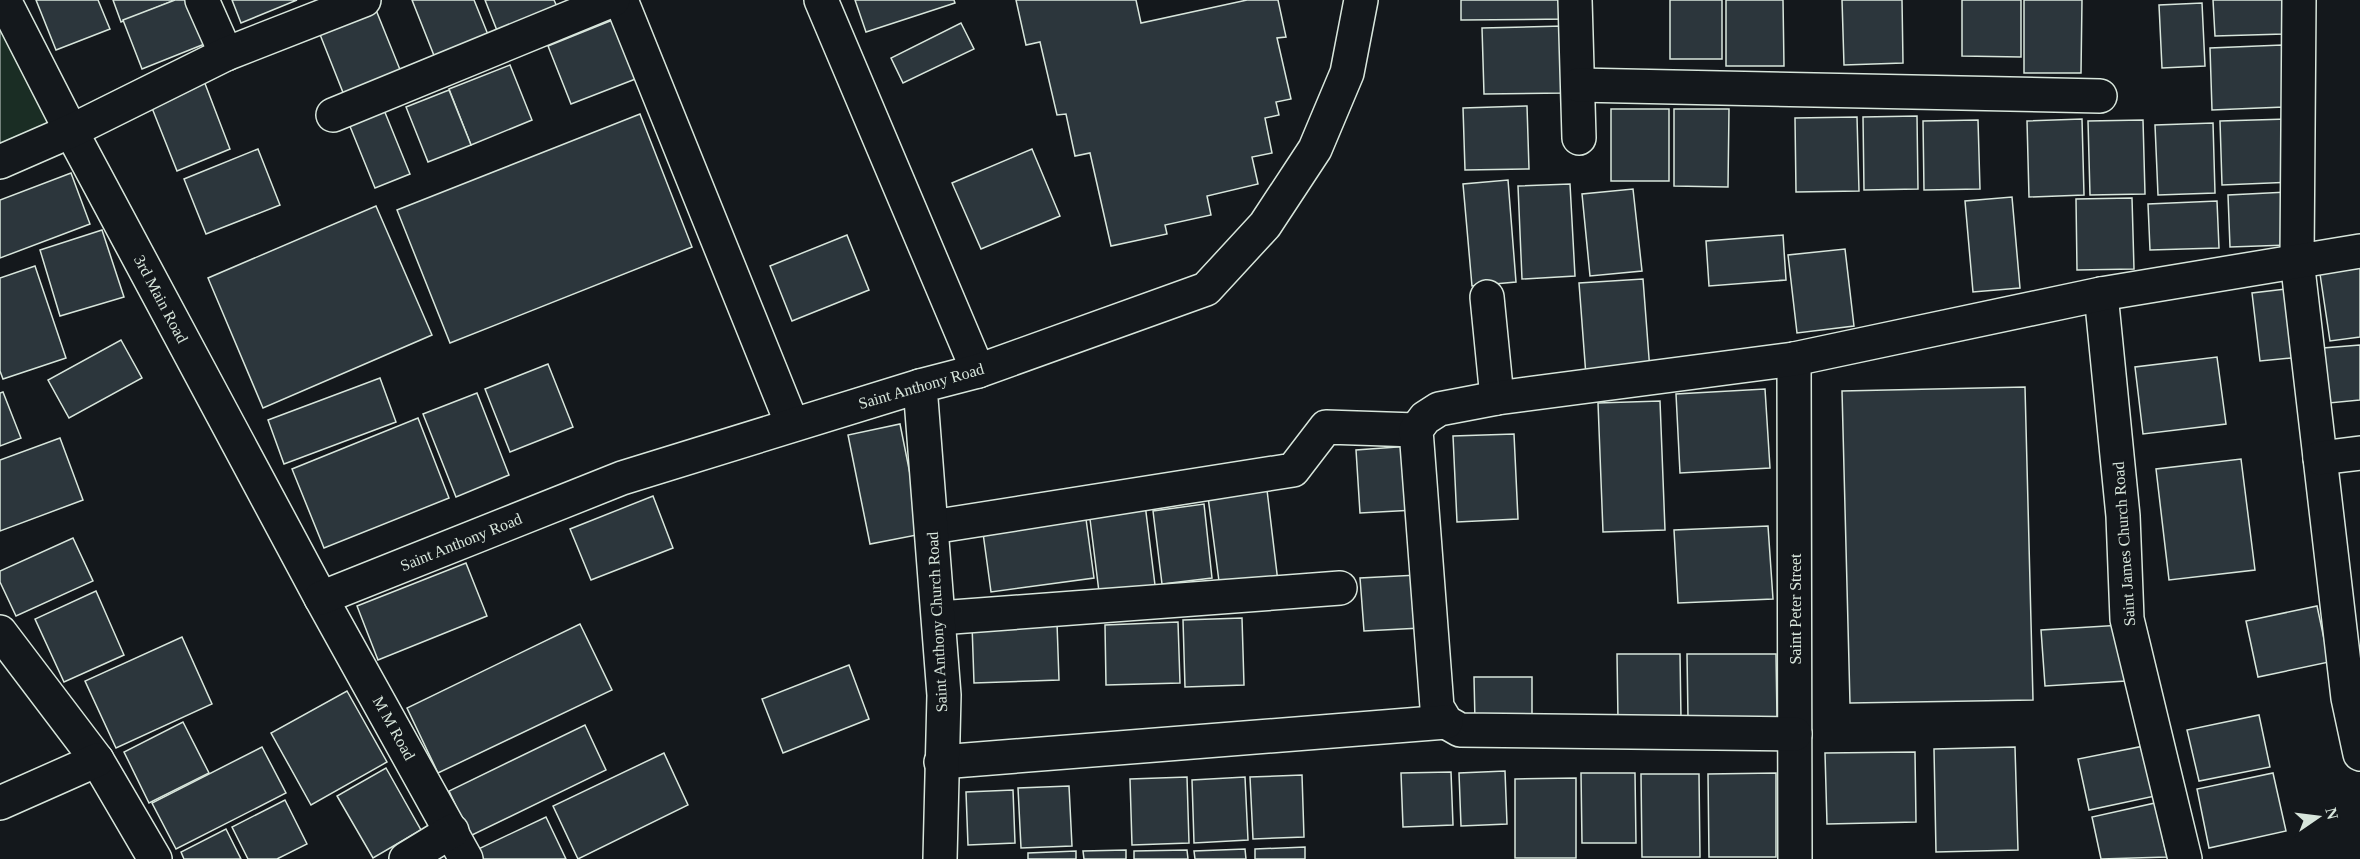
<svg xmlns="http://www.w3.org/2000/svg" width="2360" height="859" viewBox="0 0 2360 859" font-family="'Times New Roman',serif">
  <rect width="100%" height="100%" fill="#14181c"/>
  <polygon fill="#1a2d24" stroke="#939e99" stroke-width="1.5" points="0,27 52,130 0,151"/>
  <g fill="#2c363c" stroke="#d8e6dc" stroke-width="1.5">
    <polygon points="36,0 98,0 110,29 56,50"/>
    <polygon points="113,0 175,0 121,22"/>
    <polygon points="175,0 191,0 207,43 142,69 123,20"/>
    <polygon points="232,0 297,0 241,23"/>
    <polygon points="412,0 474,0 491,42 437,63"/>
    <polygon points="485,0 554,0 558,9 498,33"/>
    <polygon points="855,0 954,0 955,3 866,32"/>
    <polygon points="1016,0 1136,0 1141,23 1247,0 1278,0 1286,37 1277,38 1291,99 1276,102 1279,115 1265,118 1272,153 1252,157 1258,184 1207,196 1211,215 1165,225 1167,234 1111,246 1090,153 1075,156 1066,114 1057,115 1040,42 1026,45"/>
    <polygon points="1461,0 1569,0 1569,19 1461,20"/>
    <rect x="1670" y="0" width="52" height="59"/>
    <polygon points="1726,0 1783,0 1784,66 1726,66"/>
    <polygon points="1842,0 1902,0 1903,63 1844,65"/>
    <polygon points="1962,0 2021,0 2021,57 1962,56"/>
    <polygon points="2024,0 2082,0 2081,73 2024,73"/>
    <polygon points="2213,0 2283,0 2284,34 2215,36"/>
    <polygon points="2202,3 2205,66 2162,68 2159,5"/>
    <polygon points="376,10 401,72 344,95 319,32"/>
    <polygon points="615,19 638,78 571,104 548,46"/>
    <polygon points="961,23 974,49 903,83 891,58"/>
    <polygon points="1563,26 1565,93 1484,94 1482,28"/>
    <polygon points="2282,45 2284,107 2212,110 2210,48"/>
    <polygon points="510,65 532,120 471,145 449,89"/>
    <polygon points="204,81 230,149 177,171 150,103"/>
    <polygon points="449,90 471,145 428,162 406,107"/>
    <polygon points="1527,106 1529,169 1465,170 1463,108"/>
    <rect x="1611" y="109" width="58" height="72"/>
    <polygon points="1674,109 1729,109 1728,187 1674,186"/>
    <polygon points="384,110 410,174 375,188 349,124"/>
    <polygon points="640,114 692,247 450,343 397,210"/>
    <polygon points="1917,116 1918,189 1864,190 1863,117"/>
    <polygon points="1857,117 1859,191 1796,192 1795,118"/>
    <polygon points="2082,119 2084,195 2029,197 2027,121"/>
    <polygon points="2288,119 2291,182 2222,185 2220,121"/>
    <polygon points="1978,120 1980,189 1924,190 1923,121"/>
    <polygon points="2143,120 2145,194 2090,195 2088,121"/>
    <polygon points="2213,123 2215,193 2158,195 2155,125"/>
    <polygon points="258,149 280,205 206,234 184,179"/>
    <polygon points="1032,149 1060,216 981,249 952,183"/>
    <polygon points="71,173 90,224 0,258 0,200"/>
    <polygon points="1508,180 1516,282 1472,286 1463,184"/>
    <polygon points="1570,184 1575,276 1522,279 1518,186"/>
    <polygon points="1633,189 1642,271 1590,276 1582,194"/>
    <polygon points="2289,192 2291,245 2230,247 2228,195"/>
    <polygon points="2012,197 2020,288 1973,292 1965,201"/>
    <polygon points="2132,198 2134,269 2077,270 2076,199"/>
    <polygon points="2217,201 2219,248 2150,250 2148,204"/>
    <polygon points="376,206 432,335 263,408 208,278"/>
    <polygon points="102,230 124,297 60,316 40,250"/>
    <polygon points="847,235 869,290 792,321 770,266"/>
    <polygon points="1783,235 1786,280 1709,286 1706,241"/>
    <polygon points="1845,249 1854,326 1797,333 1788,255"/>
    <polygon points="35,266 66,358 3,379 0,371 0,278"/>
    <polygon points="2360,268 2360,337 2330,341 2320,274"/>
    <polygon points="1643,279 1650,371 1586,376 1579,283"/>
    <polygon points="2294,288 2302,357 2260,361 2252,293"/>
    <polygon points="121,340 142,378 69,418 48,380"/>
    <polygon points="2360,345 2360,400 2329,403 2323,348"/>
    <polygon points="2217,357 2226,424 2143,434 2135,367"/>
    <polygon points="548,364 573,427 510,452 485,389"/>
    <polygon points="380,378 396,422 284,464 268,420"/>
    <polygon points="2025,387 2033,700 1850,703 1842,391"/>
    <polygon points="1765,389 1770,468 1680,473 1676,394"/>
    <polygon points="3,392 21,438 0,446 0,393"/>
    <polygon points="477,393 509,475 456,497 423,414"/>
    <polygon points="1660,401 1665,530 1603,532 1598,403"/>
    <polygon points="418,418 449,498 324,548 292,469"/>
    <polygon points="900,424 922,534 870,544 848,435"/>
    <polygon points="1514,434 1518,519 1457,522 1453,436"/>
    <polygon points="60,438 83,500 0,531 0,460"/>
    <polygon points="1411,446 1415,510 1360,513 1356,450"/>
    <polygon points="2241,459 2255,570 2169,580 2156,469"/>
    <polygon points="1267,490 1278,582 1220,589 1208,497"/>
    <polygon points="653,496 673,548 591,580 570,529"/>
    <polygon points="1145,504 1155,585 1099,592 1089,511"/>
    <polygon points="1204,504 1212,578 1162,584 1153,511"/>
    <polygon points="1086,519 1094,578 991,592 983,533"/>
    <polygon points="1768,526 1773,599 1678,603 1674,530"/>
    <polygon points="73,538 93,581 16,616 0,582 0,571"/>
    <polygon points="466,563 487,616 378,660 357,606"/>
    <polygon points="1418,575 1421,628 1364,631 1360,578"/>
    <polygon points="96,591 124,655 64,682 35,619"/>
    <polygon points="2317,606 2329,662 2258,677 2246,621"/>
    <polygon points="1242,618 1244,685 1185,687 1183,620"/>
    <polygon points="1178,622 1180,683 1106,685 1105,625"/>
    <polygon points="1057,623 1059,680 974,683 972,625"/>
    <polygon points="580,624 612,690 438,773 407,708"/>
    <polygon points="2122,625 2126,681 2045,686 2041,630"/>
    <polygon points="182,637 212,704 116,748 85,681"/>
    <polygon points="1617,654 1680,654 1681,719 1618,720"/>
    <polygon points="1687,654 1776,654 1777,718 1688,718"/>
    <polygon points="849,665 869,719 783,753 762,699"/>
    <polygon points="1474,677 1532,677 1532,722 1475,722"/>
    <polygon points="347,691 387,762 311,805 271,733"/>
    <polygon points="2259,715 2270,767 2199,781 2187,730"/>
    <polygon points="183,722 209,773 149,803 124,752"/>
    <polygon points="585,725 606,770 470,836 449,791"/>
    <polygon points="2144,746 2155,796 2089,810 2078,759"/>
    <polygon points="262,747 286,793 176,849 152,803"/>
    <polygon points="2015,747 2018,850 1936,852 1934,749"/>
    <polygon points="1915,752 1916,822 1827,824 1825,753"/>
    <polygon points="664,753 688,805 578,859 553,806"/>
    <polygon points="386,768 421,830 373,858 337,796"/>
    <polygon points="1505,771 1507,824 1461,826 1459,773"/>
    <polygon points="1451,772 1453,825 1403,827 1401,773"/>
    <polygon points="1581,773 1635,773 1636,843 1582,843"/>
    <polygon points="1776,773 1776,857 1709,857 1708,774"/>
    <polygon points="2273,773 2286,831 2209,848 2197,789"/>
    <polygon points="1641,774 1699,774 1700,857 1642,857"/>
    <polygon points="1302,775 1304,837 1253,839 1250,777"/>
    <polygon points="1187,777 1189,843 1132,845 1130,779"/>
    <polygon points="1245,777 1248,840 1194,843 1192,780"/>
    <polygon points="1576,778 1576,858 1515,858 1515,779"/>
    <polygon points="1069,786 1072,846 1021,848 1018,788"/>
    <polygon points="1013,790 1015,843 968,845 966,792"/>
    <polygon points="285,800 307,844 277,859 248,859 232,827"/>
    <polygon points="2155,803 2167,857 2101,859 2092,817"/>
    <polygon points="546,817 566,859 476,859 472,852"/>
    <polygon points="226,829 241,859 184,859 181,852"/>
    <polygon points="1305,847 1305,859 1255,859 1255,849"/>
    <polygon points="1245,849 1246,859 1195,859 1194,851"/>
    <polygon points="1126,850 1126,859 1084,859 1083,851"/>
    <polygon points="1187,850 1188,859 1134,859 1134,851"/>
    <polygon points="1076,851 1076,859 1028,859 1028,853"/>
  </g>
  <g fill="none" stroke-linecap="round" stroke-linejoin="round">
    <g stroke="#d8e6dc" stroke-width="36">
      <g id="street">
        <polyline points="4,0 71,131 321,598 466,859"/>
        <polyline points="202,0 226,54"/>
        <polyline points="621,0 792,424"/>
        <polyline points="821,0 978,371"/>
        <polyline points="1575,0 1579,138"/>
        <polyline points="2299,0 2297,260 2348,698 2360,754"/>
        <polyline points="1578,85 2100,96"/>
        <polyline points="333,115 613,0"/>
        <polyline points="0,162 71,131 226,54 364,0"/>
        <polyline points="2101,294 2123,516 2127,619 2185,859"/>
        <polyline points="1487,297 1497,398"/>
        <polyline points="1794,359 1795,859"/>
        <polyline points="2320,458 2360,453"/>
        <polyline points="932,527 1293,470 1326,427 1416,430"/>
        <polyline points="321,598 622,478 920,386"/>
        <polyline points="939,618 1340,588"/>
        <polyline points="0,632 97,760 155,859"/>
        <polyline points="1795,734 1460,730 1446,722 1437,707 1416,430 1425,418 1439,409 1497,398 1794,359 2101,294 2360,251"/>
        <polyline points="941,762 1446,722"/>
        <polyline points="0,803 97,760"/>
        <polyline points="406,859 452,831"/>
      </g>
    </g>
    <g stroke="#d8e6dc" stroke-width="36">
      <polyline id="secondary" points="940,859 944,695 920,386 978,371 1206,289 1265,225 1315,149 1347,73 1361,0"/>
    </g>
    <use href="#street" stroke="#14181c" stroke-width="33"/>
    <use href="#secondary" stroke="#14181c" stroke-width="33"/>
  </g>
  <g text-anchor="middle" dominant-baseline="central" stroke-width="4.5" stroke-linejoin="round" paint-order="stroke">
    <g font-size="16" fill="#d8e6dc" stroke="#14181c">
      <text transform="translate(161 299) rotate(62)">3rd Main Road</text>
      <text transform="translate(921 386) rotate(-16)">Saint Anthony Road</text>
      <text transform="translate(461 542) rotate(-22)">Saint Anthony Road</text>
      <text transform="translate(2124 544) rotate(-94)">Saint James Church Road</text>
      <text transform="translate(1795 609) rotate(-90)">Saint Peter Street</text>
      <text transform="translate(937 622) rotate(-93)">Saint Anthony Church Road</text>
      <text transform="translate(394 728) rotate(61)">M M Road</text>
    </g>
  </g>
  <g transform="translate(2318 817) rotate(76)" stroke="#14181c" stroke-width="4.5" paint-order="stroke">
  <path d="M0-4.5L10 22L0 15L-10 22Z" fill="#d8e6dc"/>
  <text y="-9" font-size="16" font-weight="bold" text-anchor="middle" fill="#d8e6dc">N</text>
  </g>
</svg>
